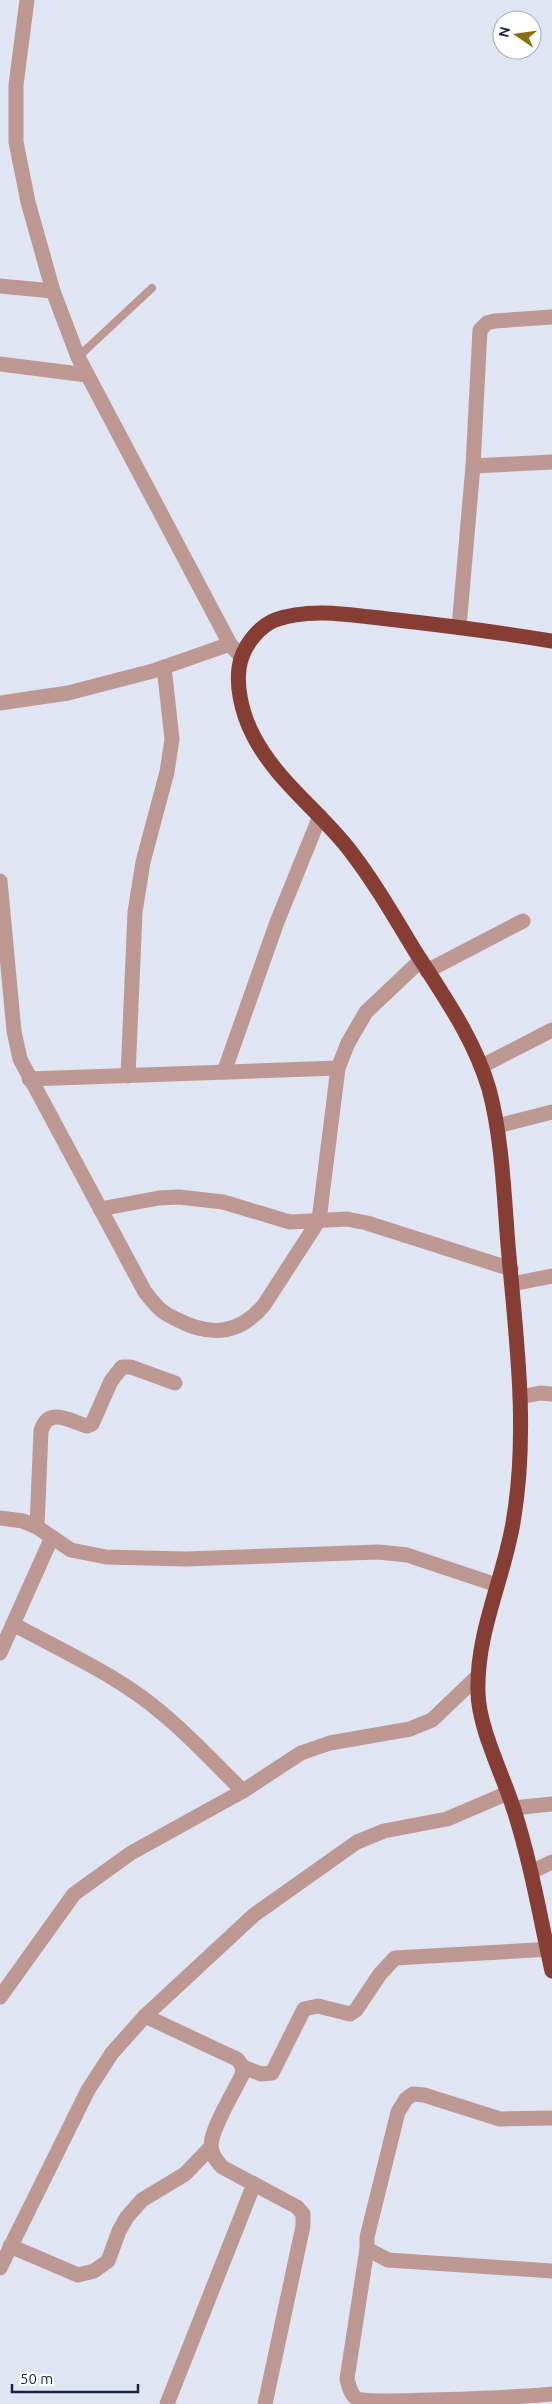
<svg xmlns="http://www.w3.org/2000/svg" width="552" height="2404" viewBox="0 0 552 2404" font-family="Ubuntu,sans-serif">
  <rect width="100%" height="100%" fill="#e0e5f4"/>
  <g fill="none" stroke-linecap="round" stroke-linejoin="round">
    <polyline stroke="#bd9892" stroke-width="8" points="78,357 152,288"/>
    <g stroke="#bd9892" stroke-width="15">
      <polyline points="27,0 16,85 16,142 28,202 53,291 78,357 230,644 242,658"/>
      <polyline points="0,286 53,291"/>
      <polyline points="0,364 87,375"/>
      <polyline points="473,466 552,462"/>
      <polyline points="459,627 473,466 480,330 487,323 494,321 552,317"/>
      <polyline points="0,703 68,693 153,671 230,644"/>
      <path d="M0,881L14,1031L20,1059L145,1292C150,1298 155,1305 161,1310C165,1314 172,1317 178,1320C211,1337 240,1334 264,1305L319,1220L338,1068L348,1043L366,1012L421,960"/>
      <polyline points="427,971 523,921"/>
      <polyline points="482,1066 552,1030"/>
      <polyline points="224,1072 277,922 320,816"/>
      <polyline points="128,1076 135,912 143,862 167,772 172,739 164,667"/>
      <polyline points="29,1079 338,1068"/>
      <polyline points="497,1126 552,1112"/>
      <polyline points="100,1209 159,1198 179,1197 223,1202 290,1222 347,1219 367,1223 511,1269"/>
      <polyline points="512,1284 552,1276"/>
      <polyline points="520,1397 540,1393 552,1394"/>
      <polyline points="0,1518 23,1521 37,1527 71,1550 106,1557 186,1559 378,1552 407,1555 497,1585"/>
      <path d="M37,1527L41,1431C48,1406 70,1421 87,1426L92,1424L111,1381L122,1367H131L175,1383"/>
      <path d="M13,1624C64,1652 119,1676 163,1714C191,1737 216,1765 243,1791"/>
      <polyline points="0,1653 52,1537"/>
      <polyline points="513,1808 552,1804"/>
      <polyline points="531,1872 552,1862"/>
      <polyline points="0,1997 74,1894 131,1853 243,1791 301,1753 330,1743 410,1729 432,1720 477,1677"/>
      <path d="M145,2016L226,2054L237,2059L243,2067L242,2075C234,2092 210,2130 211,2147C212,2156 217,2161 222,2167L297,2207L303,2214V2226L265,2404"/>
      <polyline points="243,2067 261,2074 272,2073 304,2009 318,2006 350,2014 356,2010 380,1974 395,1958 552,1949"/>
      <polyline points="552,2118 500,2119 424,2095 413,2094 406,2099 398,2112 367,2237 367,2249 388,2260 552,2271"/>
      <polyline points="10,2246 78,2275 94,2271 108,2261 119,2231 127,2217 142,2200 185,2174 211,2147"/>
      <path d="M367,2249L347,2379C349,2386 350,2394 357,2399C370,2404 526,2397 552,2394"/>
      <polyline points="0,2268 88,2090 112,2053 145,2016 254,1915 357,1842 384,1831 447,1819 508,1793"/>
      <polyline points="167,2404 254,2184"/>
    </g>
    <path stroke="#863d34" stroke-width="15" d="M552,641C497,632 442,625 388,619C352,615 309,607 275,620C260,626 246,643 241,659C234,682 242,714 253,735C275,779 318,810 348,848C373,880 394,916 415,951C443,995 474,1038 489,1089C502,1137 504,1195 508,1245C516,1337 529,1431 513,1523C503,1581 476,1633 478,1693C479,1729 503,1775 514,1810C531,1863 540,1917 552,1971"/>
  </g>
  <g transform="translate(517 35) rotate(283)"><circle r="24" fill="#ffffff" stroke="#a3a7b1"/>
  <path d="M0-4L9 19L0 12L-9 19Z" fill="#8b6e10"/>
  <text y="-8" font-size="14" font-weight="bold" text-anchor="middle" fill="#19223c">N</text>
  </g>
  <path d="M12 2384v8h126v-8" fill="none" stroke="#19223c" stroke-width="2.5"/>
  <text x="20" y="2384" font-size="15" fill="#19223c" stroke="#ffffff" stroke-width="4" paint-order="stroke">50 m</text>
</svg>
